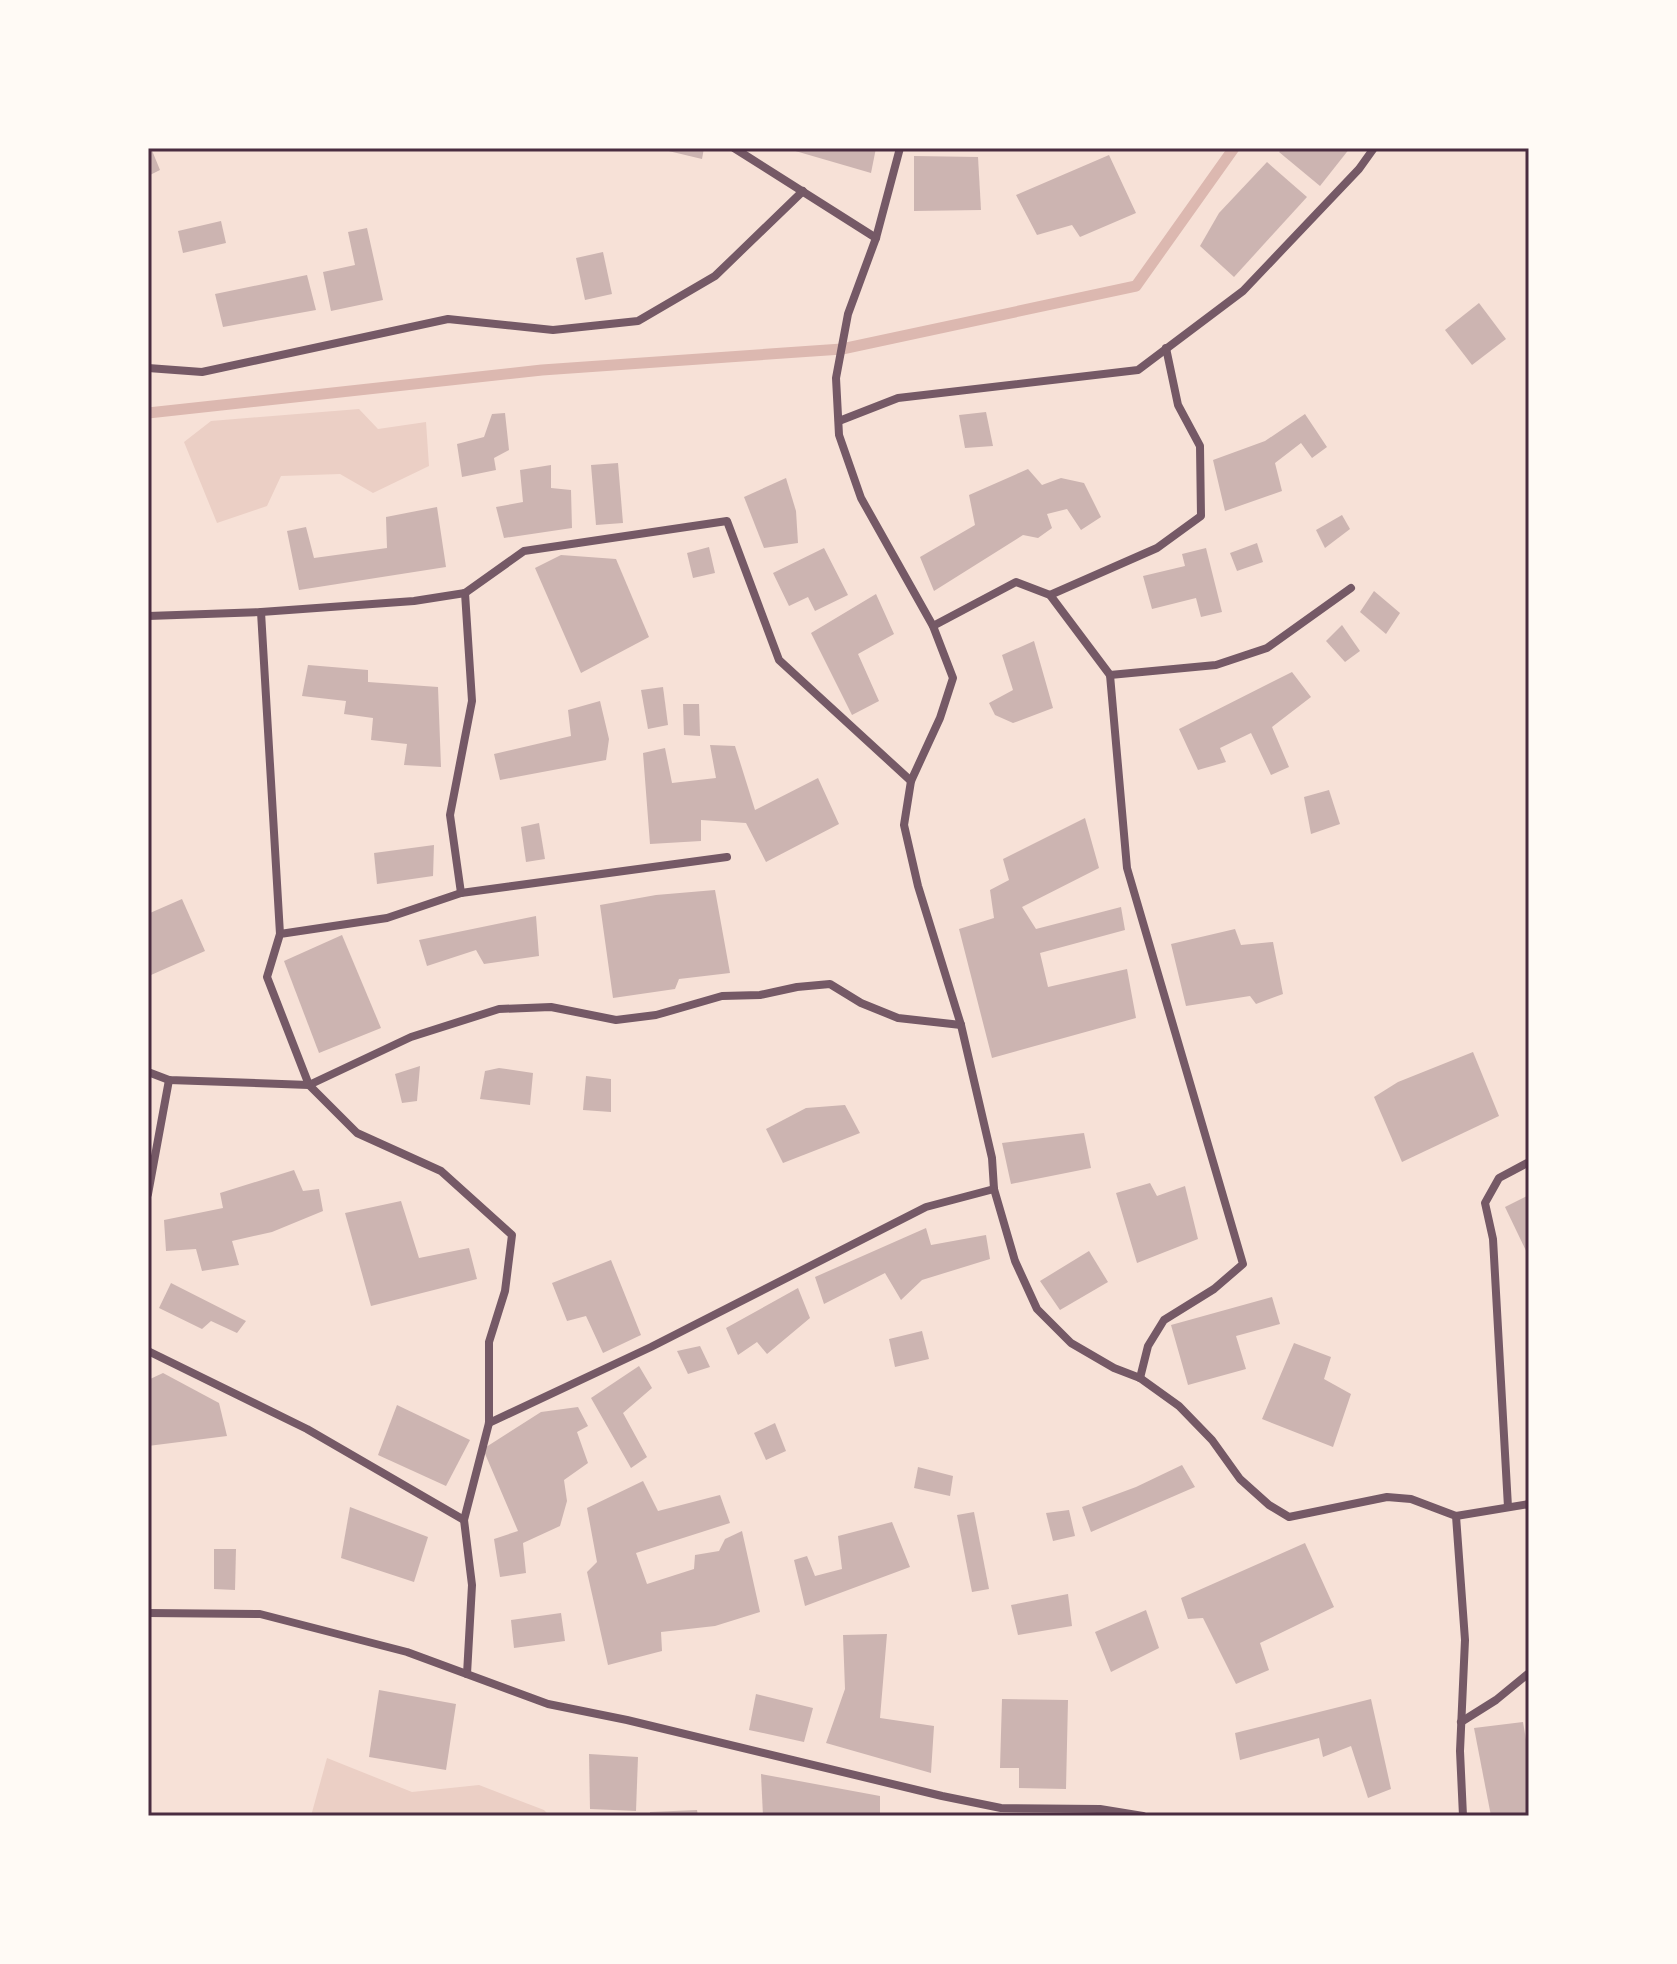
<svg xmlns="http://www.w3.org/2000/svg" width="1677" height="1964" viewBox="0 0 1677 1964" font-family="'Varela Round',sans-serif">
  <rect width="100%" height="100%" fill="#f7e1d7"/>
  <g fill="#ebcfc5">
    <polygon points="359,409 378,429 426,422 429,466 373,493 340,474 281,476 267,506 217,523 184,442 211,421"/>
    <polygon points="327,1758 412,1792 479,1785 544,1810 550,1816 311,1816"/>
  </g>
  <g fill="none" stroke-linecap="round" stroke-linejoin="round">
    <polyline stroke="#dcb8b0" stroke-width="11" points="148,413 542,370 842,349 1136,286 1234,148"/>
  </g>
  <g fill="#ccb4b1">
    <polygon points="148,148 151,148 160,170 148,176"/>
    <polygon points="656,148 704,148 702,159"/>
    <polygon points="785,148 876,148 871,173"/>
    <polygon points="1283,148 1350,148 1320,186 1279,152"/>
    <polygon points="1109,155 1136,213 1080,237 1072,225 1037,235 1016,195"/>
    <polygon points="914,156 978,157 981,210 914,211"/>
    <polygon points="1267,162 1307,197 1234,277 1200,246 1219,213"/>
    <polygon points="221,221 226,243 183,253 178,231"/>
    <polygon points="367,228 383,300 331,311 323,272 355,265 348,232"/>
    <polygon points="603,252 612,294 585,300 576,258"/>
    <polygon points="307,275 316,310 223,327 215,294"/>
    <polygon points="1479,303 1506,339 1472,365 1445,330"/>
    <polygon points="986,412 993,446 965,448 959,415"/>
    <polygon points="505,413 509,450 494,458 496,470 462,477 457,444 484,437 492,414"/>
    <polygon points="1305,414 1327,447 1312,458 1301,443 1275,463 1282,491 1225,511 1213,460 1265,441"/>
    <polygon points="618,463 623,523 596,525 591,465"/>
    <polygon points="551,465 551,488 571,490 572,528 504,538 496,507 523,502 520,470"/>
    <polygon points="1028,469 1042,485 1061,478 1084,483 1101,517 1081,530 1067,509 1047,514 1052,528 1038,538 1023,535 934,591 920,557 975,525 969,495"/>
    <polygon points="786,478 796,511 798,543 764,548 744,497"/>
    <polygon points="437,507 446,567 299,590 287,531 306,527 314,558 387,548 386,517"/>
    <polygon points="1342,515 1350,529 1325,548 1316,530"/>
    <polygon points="1257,543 1263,562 1237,571 1230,553"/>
    <polygon points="709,547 715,573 693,578 687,553"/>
    <polygon points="824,548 848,595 815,611 808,597 789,606 773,573"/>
    <polygon points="1206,548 1222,612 1201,617 1196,598 1152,609 1143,576 1185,566 1182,554"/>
    <polygon points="561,555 616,559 649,637 581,673 535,568"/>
    <polygon points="1374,591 1400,613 1386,634 1360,612"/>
    <polygon points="876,594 894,634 858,654 879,701 852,715 811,633"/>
    <polygon points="1342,625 1360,651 1345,662 1326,641"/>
    <polygon points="1034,641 1053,708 1013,723 995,715 989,703 1013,690 1002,655"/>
    <polygon points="308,665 368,670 368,682 438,687 441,767 404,765 407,744 371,740 373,718 344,714 346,701 302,696"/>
    <polygon points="1292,672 1311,697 1272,727 1289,767 1271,775 1251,733 1220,748 1226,762 1198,770 1179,729"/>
    <polygon points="663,687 668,725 648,729 641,690"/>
    <polygon points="600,701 609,739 606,760 500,780 494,754 571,736 568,710"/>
    <polygon points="683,704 699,704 700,736 684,735"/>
    <polygon points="710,745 735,746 755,810 818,778 839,824 766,862 746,823 701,820 701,841 650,844 643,753 665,748 672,783 716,778"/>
    <polygon points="1329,790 1340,824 1311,834 1304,797"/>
    <polygon points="1085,818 1099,868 1022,907 1036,929 1121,907 1125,930 1040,953 1048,987 1127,969 1136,1018 992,1058 959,929 994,918 990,890 1009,880 1003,859"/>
    <polygon points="539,823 545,859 526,862 521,827"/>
    <polygon points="434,845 433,876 377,884 374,853"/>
    <polygon points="715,890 730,973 679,979 675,989 613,998 600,905 656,895"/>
    <polygon points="182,899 205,951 151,975 148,968 148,908 150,913"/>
    <polygon points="536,916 539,956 484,964 476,950 427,966 419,940"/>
    <polygon points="1235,929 1241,945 1273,942 1283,994 1256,1004 1250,996 1186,1006 1171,944"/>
    <polygon points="342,935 381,1028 319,1053 284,961"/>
    <polygon points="1473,1052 1499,1116 1402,1162 1374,1097 1398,1082"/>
    <polygon points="420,1066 417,1101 402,1103 395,1074"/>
    <polygon points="499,1068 533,1073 530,1105 480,1099 485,1071"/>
    <polygon points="586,1076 611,1079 611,1112 583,1110"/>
    <polygon points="845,1105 860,1133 783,1163 766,1129 806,1108"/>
    <polygon points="1084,1133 1091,1168 1011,1184 1002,1143"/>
    <polygon points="294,1170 303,1191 319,1189 323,1211 272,1232 232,1241 239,1265 202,1271 196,1249 166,1251 164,1220 223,1208 220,1193"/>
    <polygon points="1150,1183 1157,1196 1185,1186 1198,1239 1137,1263 1116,1193"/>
    <polygon points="1529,1195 1529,1257 1505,1207"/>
    <polygon points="401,1201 419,1258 469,1248 477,1279 371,1306 345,1213"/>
    <polygon points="926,1228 931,1245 986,1235 990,1259 922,1280 901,1300 885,1273 824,1304 815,1277"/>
    <polygon points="1089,1251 1108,1282 1060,1310 1040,1281"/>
    <polygon points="611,1260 641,1335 603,1353 586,1316 567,1321 552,1283"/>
    <polygon points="171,1283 246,1321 237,1333 211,1321 202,1329 159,1308"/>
    <polygon points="798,1288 810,1318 767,1354 757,1342 738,1355 726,1328"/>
    <polygon points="1272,1297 1280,1324 1236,1336 1246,1369 1188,1385 1171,1325"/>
    <polygon points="922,1331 929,1359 895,1367 889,1339"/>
    <polygon points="1294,1343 1331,1357 1324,1379 1351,1394 1333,1447 1262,1419"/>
    <polygon points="700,1346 710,1367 688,1374 677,1351"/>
    <polygon points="639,1366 652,1388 623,1413 647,1457 631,1468 591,1398"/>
    <polygon points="163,1373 219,1403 227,1436 148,1446 148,1380"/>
    <polygon points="397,1405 470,1440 446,1486 378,1455"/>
    <polygon points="578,1407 588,1426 577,1432 588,1463 564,1480 567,1501 560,1526 523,1543 526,1573 500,1577 494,1539 518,1531 483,1449 541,1412"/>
    <polygon points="775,1423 786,1451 766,1460 754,1433"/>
    <polygon points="1182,1465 1195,1487 1091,1532 1082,1507 1136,1487"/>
    <polygon points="918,1467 953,1476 950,1496 914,1488"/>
    <polygon points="643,1481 658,1511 720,1495 730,1523 636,1553 647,1584 694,1569 695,1555 719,1551 725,1539 742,1531 760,1612 715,1626 661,1632 662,1651 608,1665 587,1572 597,1562 587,1508"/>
    <polygon points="350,1507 428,1537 414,1582 341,1558"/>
    <polygon points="1069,1510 1075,1536 1053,1541 1046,1513"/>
    <polygon points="974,1512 989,1589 972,1592 957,1515"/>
    <polygon points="892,1522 910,1567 805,1606 794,1560 807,1556 815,1576 842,1569 838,1536"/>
    <polygon points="1305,1543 1334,1607 1260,1643 1269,1670 1236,1684 1203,1618 1188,1619 1181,1598"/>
    <polygon points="214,1549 236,1549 235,1590 214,1589"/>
    <polygon points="1068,1594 1072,1626 1018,1635 1011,1605"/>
    <polygon points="1146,1610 1159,1648 1111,1672 1095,1632"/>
    <polygon points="561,1613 565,1641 514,1648 511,1620"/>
    <polygon points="887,1634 880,1718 934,1726 931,1773 826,1743 845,1689 843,1635"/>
    <polygon points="379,1690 456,1704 446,1770 369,1757"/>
    <polygon points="756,1694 813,1708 804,1742 749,1730"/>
    <polygon points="1002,1699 1068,1700 1066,1789 1019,1788 1019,1768 1000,1768"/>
    <polygon points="1371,1699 1391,1789 1368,1798 1351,1746 1323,1757 1319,1738 1240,1760 1235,1733"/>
    <polygon points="1523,1722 1529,1757 1529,1816 1491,1816 1474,1728"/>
    <polygon points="589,1754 638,1757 636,1811 590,1809"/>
    <polygon points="761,1774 880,1796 880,1816 763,1816"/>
    <polygon points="697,1810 698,1816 650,1816 650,1812"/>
  </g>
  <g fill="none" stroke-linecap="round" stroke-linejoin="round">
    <g stroke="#755966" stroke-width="8">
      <polyline points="734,148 876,238"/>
      <polyline points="900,148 876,238 848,314 836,378 839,435 861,498 933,626 953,678 940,718 911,781 904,825 918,886 961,1025 992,1158 994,1189 1015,1261 1037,1309 1071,1343 1114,1368 1140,1378 1179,1406 1212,1440 1240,1479 1269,1505 1289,1517 1387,1497 1411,1499 1456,1516 1465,1640 1460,1751 1463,1816"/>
      <polyline points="148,368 202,372 448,319 553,330 638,321 715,276 803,191"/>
      <polyline points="839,421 898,398 1138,370 1243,291 1359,169 1374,148"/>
      <polyline points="465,593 472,701 450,815 461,893 727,857"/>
      <polyline points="1050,595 1157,548 1201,516 1200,446 1178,405 1166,348"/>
      <polyline points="261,612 280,934"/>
      <polyline points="148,616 261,612 414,601 465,593 524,551 727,521 779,660 911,781"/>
      <polyline points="933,626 1016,582 1050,595 1110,675 1127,868 1243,1264 1214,1289 1164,1320 1148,1346 1140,1378"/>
      <polyline points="1110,675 1216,665 1267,648 1351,588"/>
      <polyline points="461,893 387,918 280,934 267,977 309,1085 357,1133 441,1171 512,1235 505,1291 489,1342 489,1423 464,1520"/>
      <polyline points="148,1072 169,1080 309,1085 411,1037 499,1009 551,1007 616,1020 656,1015 722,996 760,995 797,987 830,984 861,1003 898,1018 961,1025"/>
      <polyline points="148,1194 169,1080"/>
      <polyline points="148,1351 307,1429 464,1520 472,1585 467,1674"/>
      <polyline points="489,1423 651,1347 926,1207 994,1189"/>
      <polyline points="1508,1507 1493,1239 1485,1203 1499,1178 1529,1162"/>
      <polyline points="1456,1516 1529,1504"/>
      <polyline points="148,1613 260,1614 407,1652 548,1704 627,1720 942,1796 1001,1808 1100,1809 1143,1816"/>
      <polyline points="1461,1722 1496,1700 1529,1673"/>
    </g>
  </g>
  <rect width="1677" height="1964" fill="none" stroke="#fffaf5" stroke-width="300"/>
  <rect x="150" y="150" width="1377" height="1664" fill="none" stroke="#4a2c40" stroke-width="3"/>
</svg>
